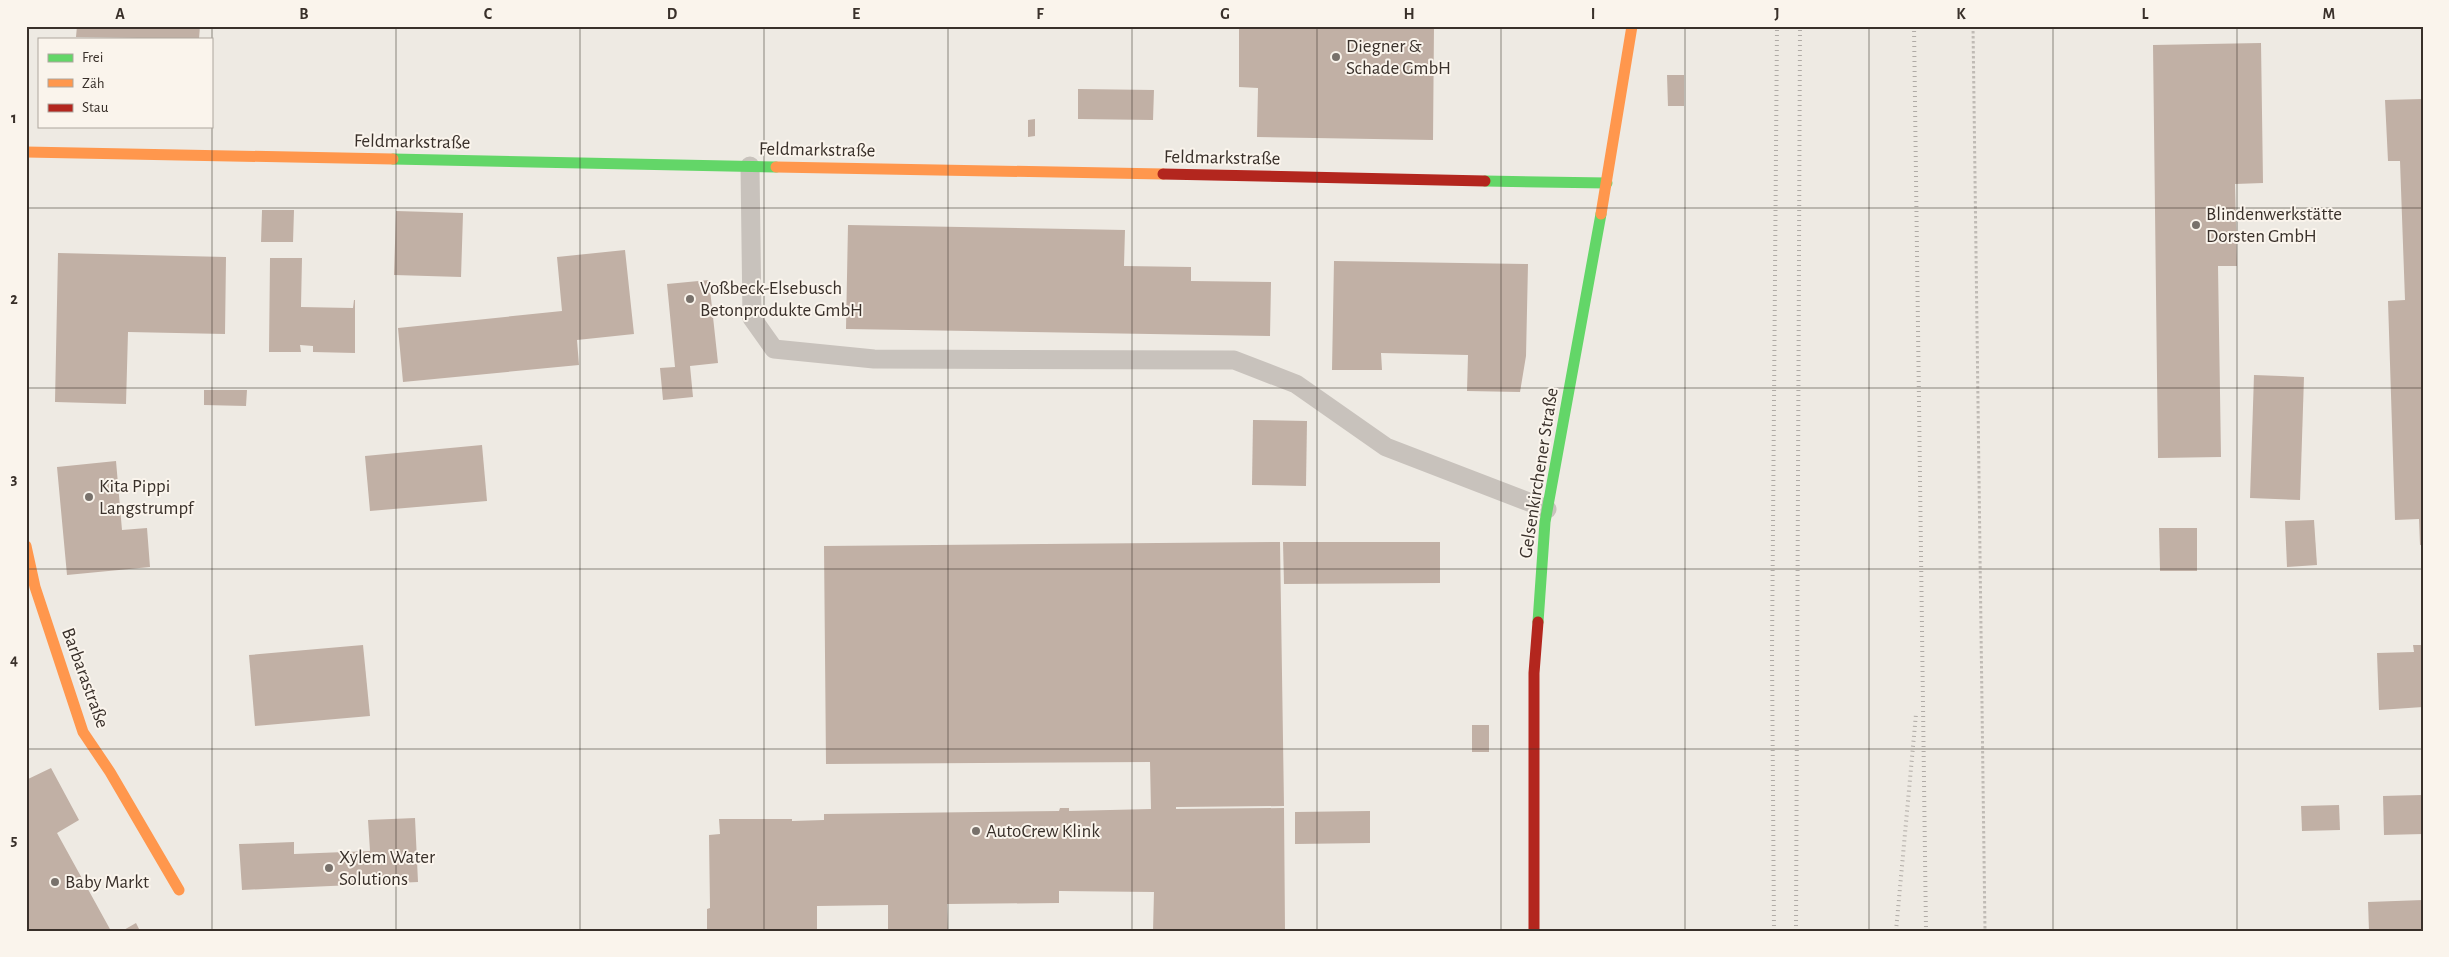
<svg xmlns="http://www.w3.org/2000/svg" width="2449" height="957" viewBox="0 0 2449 957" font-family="'Alegreya Sans',sans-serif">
  <rect width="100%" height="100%" fill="#eeeae3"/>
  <g fill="#c1b0a5">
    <polygon points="77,26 200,26 199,39 76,37"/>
    <polygon points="1239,26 1434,26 1433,140 1257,137 1258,88 1239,87"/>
    <polygon points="2261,43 2263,183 2235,184 2237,266 2218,266 2221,457 2158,458 2153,45"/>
    <polygon points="1667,75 1684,75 1684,106 1668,106"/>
    <polygon points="1078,89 1154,90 1153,120 1078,119"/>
    <polygon points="2423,99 2423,545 2420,545 2419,519 2395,520 2388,301 2405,300 2400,161 2388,161 2385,100"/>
    <polygon points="1035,119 1035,136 1028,137 1028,120"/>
    <polygon points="262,210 294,210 293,242 261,242"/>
    <polygon points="396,211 463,213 461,277 394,275"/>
    <polygon points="848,225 1125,230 1124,266 1191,267 1191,281 1271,282 1270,336 846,329"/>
    <polygon points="625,250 634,334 577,340 579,365 403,382 398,328 562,311 557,257"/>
    <polygon points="58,253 226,257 225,334 128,332 126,404 55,402"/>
    <polygon points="270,258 302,258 301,307 353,308 354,300 355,300 355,353 313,352 313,346 300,345 301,352 269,352"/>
    <polygon points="1334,261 1528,264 1526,356 1520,392 1467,391 1468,355 1381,353 1382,370 1332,370"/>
    <polygon points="709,280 718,363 690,366 693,397 663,400 660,368 675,367 667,284"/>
    <polygon points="2254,375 2304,377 2300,500 2250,498"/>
    <polygon points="204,390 247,390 246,406 204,405"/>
    <polygon points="1253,420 1307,421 1306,486 1252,485"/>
    <polygon points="482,445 487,501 370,511 365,456"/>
    <polygon points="116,461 122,530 147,528 150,567 67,575 57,467"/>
    <polygon points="2314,520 2317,565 2287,567 2285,521"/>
    <polygon points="2159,528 2197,528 2197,571 2160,571"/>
    <polygon points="1280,542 1284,806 1176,807 1176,809 1284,808 1285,931 1153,931 1154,892 1059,891 1059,903 947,904 948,931 888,931 888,905 817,906 817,931 707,931 707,909 710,908 709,835 720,834 719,819 792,819 792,821 824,820 824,814 1059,811 1060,808 1069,808 1069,811 1151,809 1150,762 826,764 824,546"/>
    <polygon points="1283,542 1440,542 1440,583 1284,584"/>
    <polygon points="363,645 370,716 255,726 249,655"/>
    <polygon points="2413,645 2423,645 2423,707 2379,710 2377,653 2414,652"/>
    <rect x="1472" y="725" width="17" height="27"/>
    <polygon points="51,768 79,820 57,833 111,931 26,931 26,780"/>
    <polygon points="2423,795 2423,834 2384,835 2383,796"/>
    <polygon points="2339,805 2340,830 2302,831 2301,806"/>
    <polygon points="1370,811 1370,843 1295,844 1295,812"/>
    <polygon points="415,818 418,882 242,890 239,844 294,842 294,854 370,851 368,820"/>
    <polygon points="2423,900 2423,931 2369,931 2368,902"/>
    <polygon points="136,923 140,931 122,931"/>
  </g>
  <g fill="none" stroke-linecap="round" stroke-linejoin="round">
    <polyline stroke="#c0bbb5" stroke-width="3" stroke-dasharray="2.5 2.5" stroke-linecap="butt" points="1973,26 1985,931"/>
    <polyline stroke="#c8c2bc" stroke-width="19" points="750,166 752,318 774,349 874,359 1234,360 1296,384 1386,447 1547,509"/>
    <g stroke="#63d668" stroke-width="11">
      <polyline points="393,159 776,167"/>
      <polyline points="1485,181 1607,183"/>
      <polyline points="1538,622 1545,522 1601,214"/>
    </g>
    <g stroke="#ff974d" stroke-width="11">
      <polyline points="26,152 393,159"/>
      <polyline points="776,167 1163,174"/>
      <polyline points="1601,214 1632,26"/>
      <polyline points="26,546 35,587 83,732 110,772 179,890"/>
    </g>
    <g stroke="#b3261e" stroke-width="11">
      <polyline points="1163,174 1485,181"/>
      <polyline points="1534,931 1534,673 1538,622"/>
    </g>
    <g stroke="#b0aba6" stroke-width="4" stroke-dasharray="1 4" stroke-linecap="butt">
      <polyline points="1914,26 1926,931"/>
      <polyline points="1774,931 1772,652 1777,26"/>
      <polyline points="1796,931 1800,26"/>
      <polyline points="1896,931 1916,714"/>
    </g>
  </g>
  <path fill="none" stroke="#39302a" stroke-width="1" stroke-opacity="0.55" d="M212,26V931M396,26V931M580,26V931M764,26V931M948,26V931M1132,26V931M1317,26V931M1501,26V931M1685,26V931M1869,26V931M2053,26V931M2237,26V931M26,208H2423M26,388H2423M26,569H2423M26,749H2423"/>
  <g fill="#78716b" stroke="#faf4ec" stroke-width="2">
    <circle cx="1336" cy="57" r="5"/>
    <circle cx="2196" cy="225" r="5"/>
    <circle cx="690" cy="299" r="5"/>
    <circle cx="89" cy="497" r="5"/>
    <circle cx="976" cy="831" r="5"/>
    <circle cx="329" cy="868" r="5"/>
    <circle cx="55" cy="882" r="5"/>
  </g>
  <g text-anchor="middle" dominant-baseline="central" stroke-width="4" stroke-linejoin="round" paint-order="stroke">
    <g font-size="19" fill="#39302a" stroke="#faf4ec" text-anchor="start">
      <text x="1346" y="46">Diegner &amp;<tspan x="1346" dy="22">Schade GmbH</tspan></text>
      <text x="2206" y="214">Blindenwerkstätte<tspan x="2206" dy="22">Dorsten GmbH</tspan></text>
      <text x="700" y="288">Voßbeck-Elsebusch<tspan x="700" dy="22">Betonprodukte GmbH</tspan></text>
      <text x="99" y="486">Kita Pippi<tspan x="99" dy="22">Langstrumpf</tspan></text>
      <text x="986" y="831">AutoCrew Klink</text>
      <text x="339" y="857">Xylem Water<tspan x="339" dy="22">Solutions</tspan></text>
      <text x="65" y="882">Baby Markt</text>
    </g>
    <g font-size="19" fill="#39302a" stroke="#faf4ec">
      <text transform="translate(412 142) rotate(1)">Feldmarkstraße</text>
      <text transform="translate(817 150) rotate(1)">Feldmarkstraße</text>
      <text transform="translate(1222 158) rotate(1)">Feldmarkstraße</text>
      <text transform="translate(1539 473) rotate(-81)">Gelsenkirchener Straße</text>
      <text transform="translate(85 678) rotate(70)">Barbarastraße</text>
    </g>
  </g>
  <rect width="2449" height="957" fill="none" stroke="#faf4ec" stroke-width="55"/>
  <rect x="38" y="38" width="175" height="90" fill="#faf4ec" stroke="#ada69e"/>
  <rect x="48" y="54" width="25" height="8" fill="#63d668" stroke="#ada69e"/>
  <text x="82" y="62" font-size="15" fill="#39302a">Frei</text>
  <rect x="48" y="79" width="25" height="8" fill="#ff974d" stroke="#ada69e"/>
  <text x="82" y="88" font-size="15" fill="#39302a">Zäh</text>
  <rect x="48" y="104" width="25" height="8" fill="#b3261e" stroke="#ada69e"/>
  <text x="82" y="112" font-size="15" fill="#39302a">Stau</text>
  <rect x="28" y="28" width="2394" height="902" fill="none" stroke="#39302a" stroke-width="2"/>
  <g font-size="16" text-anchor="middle" font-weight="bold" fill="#39302a">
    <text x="120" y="19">A</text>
    <text x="304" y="19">B</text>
    <text x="488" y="19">C</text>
    <text x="672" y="19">D</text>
    <text x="856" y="19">E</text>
    <text x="1040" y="19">F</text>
    <text x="1225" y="19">G</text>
    <text x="1409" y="19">H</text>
    <text x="1593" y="19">I</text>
    <text x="1777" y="19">J</text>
    <text x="1961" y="19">K</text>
    <text x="2145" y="19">L</text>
    <text x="2329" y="19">M</text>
    <text x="14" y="123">1</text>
    <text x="14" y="304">2</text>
    <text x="14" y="484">3</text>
    <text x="14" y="665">4</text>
    <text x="14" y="845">5</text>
  </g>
</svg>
